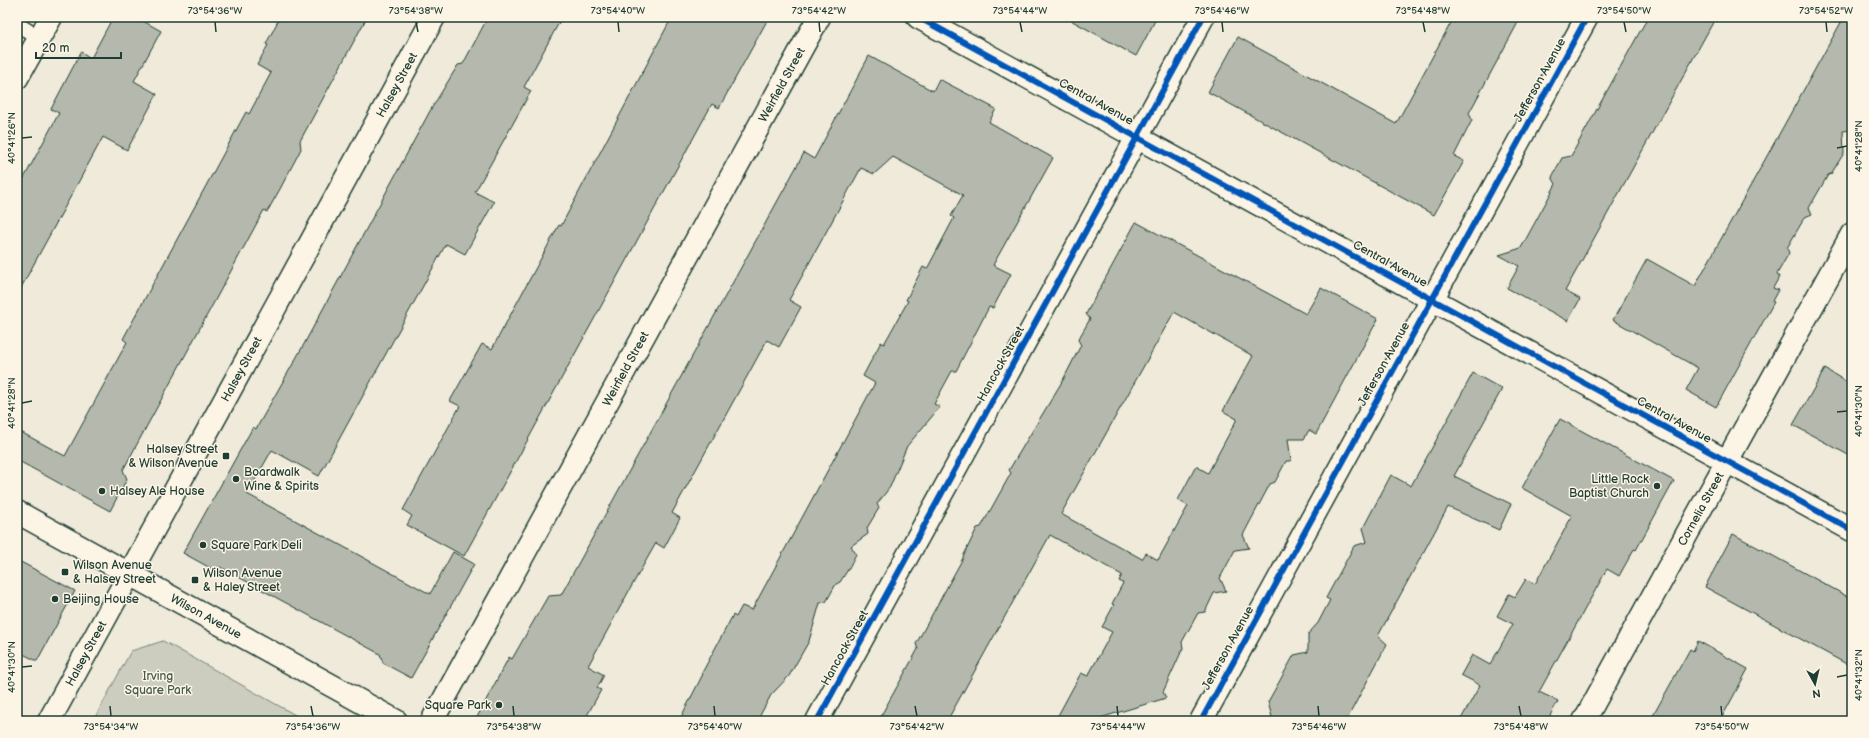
<svg xmlns="http://www.w3.org/2000/svg" width="1869" height="738" viewBox="0 0 1869 738" font-family="'Balsamiq Sans',sans-serif">
  <rect width="100%" height="100%" fill="#efeada"/>
  <filter id="ink" filterUnits="userSpaceOnUse"><feTurbulence type="fractalNoise" baseFrequency=".025" numOctaves="2"/><feDisplacementMap in="SourceGraphic" scale="8" xChannelSelector="R" yChannelSelector="G"/><feConvolveMatrix kernelMatrix="1 2 1 2 8 2 1 2 1" color-interpolation-filters="sRGB"/></filter>
  <g filter="url(#ink)">
    <polygon fill="#cccdbf" stroke="#76857a" points="163,641 306,721 93,721 131,651"/>
    <g fill="#b5b9ad" stroke="#1f3d34" fill-rule="evenodd">
      <polygon points="113,17 136,17 161,31 134,81 157,94 127,150 103,137 17,295 17,191 59,113 51,109 81,52 91,58"/>
      <polygon points="280,17 367,17 300,141 301,149 280,189 267,212 264,210 123,470 127,479 110,511 17,460 17,430 65,456 127,342 123,339 246,112 249,114 271,73 257,65 268,45 266,44"/>
      <polygon points="488,17 562,17 524,87 531,91 475,192 494,202 465,254 446,244 319,476 272,450 247,494 430,594 453,552 474,564 411,678 383,663 380,654 220,567 214,570 183,553 253,427 256,429 303,346 430,111 458,65 463,64"/>
      <polygon points="672,17 769,17 719,108 712,104 464,556 407,525 412,516 403,510 460,406 450,401 482,344 492,349 559,225 561,226"/>
      <polygon points="1065,17 1157,17 1136,56"/>
      <polygon points="1454,17 1521,17 1469,113 1472,120 1454,156 1464,161 1434,215 1208,92 1238,37 1396,124"/>
      <polygon points="1648,17 1716,17 1565,291 1580,299 1568,321 1507,288 1519,266 1499,255 1521,248 1556,184 1552,177 1562,158 1571,156"/>
      <polygon points="1844,17 1852,17 1852,130 1843,131 1844,153 1831,174 1828,175 1809,208 1812,214 1805,217 1787,248 1789,253 1777,274 1779,277 1773,288 1778,290 1772,301 1774,302 1716,407 1686,390 1698,368 1613,320 1647,259 1695,286"/>
      <polygon points="869,56 933,91 939,79 996,109 989,122 1053,158 993,265 1011,274 993,308 989,307 956,371 952,371 934,404 940,407 907,446 890,487 877,504 879,508 867,528 868,534 851,546 856,554 849,568 840,582 836,584 826,602 820,603 809,641 789,676 771,695 757,721 679,721 703,674 702,673 733,615 736,617 742,606 752,610 875,383 863,376 881,342 884,344 908,301 906,300 923,267 927,269 954,218 951,216 963,195 893,157 874,174 861,168 789,300 801,307 779,347 767,340 672,513 680,518 664,548 656,543 630,589 588,666 604,675 597,688 601,690 584,721 475,721 509,657 512,659 548,596 561,595 804,153 814,159"/>
      <path d="M1136,222L1306,314L1321,288L1378,319L1316,434L1309,430L1304,439H1288L1291,461H1286L1275,482L1270,484L1243,535L1249,548L1235,550L1220,578L1226,591L1214,593L1205,612L1198,613L1182,642L1183,648L1163,692L1166,698L1090,721H1055L1081,673L1088,676L1112,632L1102,627L1114,605L1112,604L1123,583L1119,581L1122,575L1050,535L947,721H878L918,649L916,644L963,558V557L977,528L981,527L1011,473L1009,470L1063,380L1081,345L1078,340L1090,319L1086,314ZM1174,312L1253,356L1223,411L1237,419L1208,473L1196,466L1178,500L1188,506L1158,560L1146,553L1142,559L1061,514Z"/>
      <polygon points="1825,369 1852,385 1852,457 1793,425"/>
      <polygon points="1473,373 1502,389 1454,476 1511,504 1499,530 1448,507 1378,636 1387,644 1346,721 1273,721 1268,702 1294,655 1308,652 1308,634 1318,623 1330,600 1326,598 1354,546 1367,542 1363,528 1391,475 1411,486"/>
      <polygon points="1560,419 1674,481 1636,550 1634,549 1619,576 1607,569 1539,692 1558,701 1547,721 1460,721 1480,685 1461,675 1472,655 1490,665 1513,624 1497,616 1509,594 1515,597 1526,579 1535,584 1572,516 1522,488"/>
      <polygon points="1733,534 1852,599 1852,667 1705,587"/>
      <polygon points="17,560 75,591 37,661 17,651"/>
      <polygon points="1698,641 1748,669 1720,721 1650,721 1690,649 1693,651"/>
    </g>
    <g fill="none" stroke-linecap="round" stroke-linejoin="round">
      <g stroke="#1f3d34" stroke-width="17">
        <polyline id="lane" points="17,24 39,38"/>
      </g>
      <g stroke="#1f3d34" stroke-width="25">
        <g id="street">
          <polyline points="918,17 1852,530"/>
          <polyline points="17,78 51,17"/>
          <path id="s1" d="M17,512L396,721"/>
          <path id="s2" d="M49,721L434,17"/>
          <path id="s3" d="M432,721L819,17"/>
          <polyline points="817,721 1203,17"/>
          <polyline points="1201,721 1587,17"/>
          <path id="s4" d="M1584,721L1852,234"/>
        </g>
      </g>
      <use href="#lane" stroke="#fcf5e5" stroke-width="14"/>
      <use href="#street" stroke="#fcf5e5" stroke-width="22"/>
      <g stroke="#fcf5e5" stroke-width="8">
        <g id="cycleway">
          <polyline points="918,17 1852,530"/>
          <polyline points="817,721 1203,17"/>
          <polyline points="1201,721 1587,17"/>
        </g>
      </g>
      <use href="#cycleway" stroke="#0057b8" stroke-width="6"/>
    </g>
  </g>
  <path fill="none" stroke="#1f3d34" stroke-width="1.5" d="M215,22L216,32M416,22L418,32M618,22L619,32M819,22L820,32M1020,22L1022,32M1222,22L1223,32M1423,22L1425,32M1624,22L1626,32M1826,22L1827,32M22,138L32,137M1837,148L1847,146M22,403L32,401M1837,412L1847,411M22,667L32,666M1837,677L1847,675M110,706L111,716M311,706L313,716M513,706L514,716M714,706L715,716M915,706L917,716M1117,706L1118,716M1318,706L1319,716M1519,706L1521,716M1721,706L1722,716"/>
  <g fill="#1f3d34" stroke="#fcf5e5" stroke-width="1.5">
    <rect x="222" y="452" width="8" height="8" rx="2"/>
    <circle cx="236" cy="479" r="4"/>
    <circle cx="1657" cy="486" r="4"/>
    <circle cx="102" cy="491" r="4"/>
    <circle cx="203" cy="545" r="4"/>
    <rect x="61" y="568" width="8" height="8" rx="2"/>
    <rect x="191" y="576" width="8" height="8" rx="2"/>
    <circle cx="55" cy="599" r="4"/>
    <circle cx="499" cy="705" r="4"/>
  </g>
  <g text-anchor="middle" dominant-baseline="central" stroke-width="3" stroke-linejoin="round" paint-order="stroke">
    <g font-size="12" fill="#1f3d34" stroke="#fcf5e5">
      <text transform="translate(1540 80) rotate(-61)">Jefferson Avenue</text>
      <text stroke="none"><textPath href="#s2" startOffset="725">Halsey Street</textPath></text>
      <text stroke="none"><textPath href="#s3" startOffset="726">Weirfield Street</textPath></text>
      <text transform="translate(1096 102) rotate(29)">Central Avenue</text>
      <text transform="translate(1390 264) rotate(29)">Central Avenue</text>
      <text transform="translate(1001 364) rotate(-61)">Hancock Street</text>
      <text transform="translate(1384 364) rotate(-61)">Jefferson Avenue</text>
      <text stroke="none"><textPath href="#s2" startOffset="401">Halsey Street</textPath></text>
      <text stroke="none"><textPath href="#s3" startOffset="402">Weirfield Street</textPath></text>
      <text transform="translate(1674 420) rotate(29)">Central Avenue</text>
      <text stroke="none"><textPath href="#s4" startOffset="242">Cornelia Street</textPath></text>
      <text stroke="none"><textPath href="#s1" startOffset="216">Wilson Avenue</textPath></text>
      <text transform="translate(845 648) rotate(-61)">Hancock Street</text>
      <text transform="translate(1228 648) rotate(-61)">Jefferson Avenue</text>
      <text stroke="none"><textPath href="#s2" startOffset="77">Halsey Street</textPath></text>
    </g>
    <g font-size="12" fill="#1f3d34" stroke="#fcf5e5" text-anchor="start">
      <text x="218" y="449" text-anchor="end">Halsey Street<tspan x="218" dy="14">&amp; Wilson Avenue</tspan></text>
      <text x="244" y="472">Boardwalk<tspan x="244" dy="14">Wine &amp; Spirits</tspan></text>
      <text x="1649" y="479" text-anchor="end">Little Rock<tspan x="1649" dy="14">Baptist Church</tspan></text>
      <text x="110" y="491">Halsey Ale House</text>
      <text x="211" y="545">Square Park Deli</text>
      <text x="73" y="565">Wilson Avenue<tspan x="73" dy="14">&amp; Halsey Street</tspan></text>
      <text x="203" y="573">Wilson Avenue<tspan x="203" dy="14">&amp; Haley Street</tspan></text>
      <text x="63" y="599">Beijing House</text>
      <text x="491" y="705" text-anchor="end">Square Park</text>
    </g>
    <g font-size="12" fill="#425a50" stroke="#fcf5e5">
      <text x="158" y="676">Irving<tspan x="158" dy="14">Square Park</tspan></text>
    </g>
  </g>
  <rect width="1869" height="738" fill="none" stroke="#fcf5e5" stroke-width="44"/>
  <g transform="translate(1815 684) rotate(172)" stroke="#fcf5e5" stroke-width="3" paint-order="stroke">
  <path d="M0-3L7 15L0 10L-7 15Z" fill="#1f3d34"/>
  <text y="-6" font-size="11" font-weight="bold" text-anchor="middle" fill="#1f3d34">N</text>
  </g>
  <path d="M36 52v6h85v-6" fill="none" stroke="#1f3d34" stroke-width="2"/>
  <text x="42" y="52" font-size="12" fill="#1f3d34" stroke="#fcf5e5" stroke-width="3" paint-order="stroke">20 m</text>
  <rect x="22" y="22" width="1825" height="694" fill="none" stroke="#1f3d34" stroke-width="1.5"/>
  <g font-size="10" text-anchor="middle" fill="#1f3d34">
    <text x="215" y="14">73°54'36"W</text>
    <text x="416" y="14">73°54'38"W</text>
    <text x="618" y="14">73°54'40"W</text>
    <text x="819" y="14">73°54'42"W</text>
    <text x="1020" y="14">73°54'44"W</text>
    <text x="1222" y="14">73°54'46"W</text>
    <text x="1423" y="14">73°54'48"W</text>
    <text x="1624" y="14">73°54'50"W</text>
    <text x="1826" y="14">73°54'52"W</text>
    <text transform="translate(11 138) rotate(-90)" y="4">40°41'26"N</text>
    <text transform="translate(1858 146) rotate(-90)" y="4">40°41'28"N</text>
    <text transform="translate(11 403) rotate(-90)" y="4">40°41'28"N</text>
    <text transform="translate(1858 411) rotate(-90)" y="4">40°41'30"N</text>
    <text transform="translate(11 667) rotate(-90)" y="4">40°41'30"N</text>
    <text transform="translate(1858 675) rotate(-90)" y="4">40°41'32"N</text>
    <text x="111" y="730">73°54'34"W</text>
    <text x="313" y="730">73°54'36"W</text>
    <text x="514" y="730">73°54'38"W</text>
    <text x="715" y="730">73°54'40"W</text>
    <text x="917" y="730">73°54'42"W</text>
    <text x="1118" y="730">73°54'44"W</text>
    <text x="1319" y="730">73°54'46"W</text>
    <text x="1521" y="730">73°54'48"W</text>
    <text x="1722" y="730">73°54'50"W</text>
  </g>
</svg>
